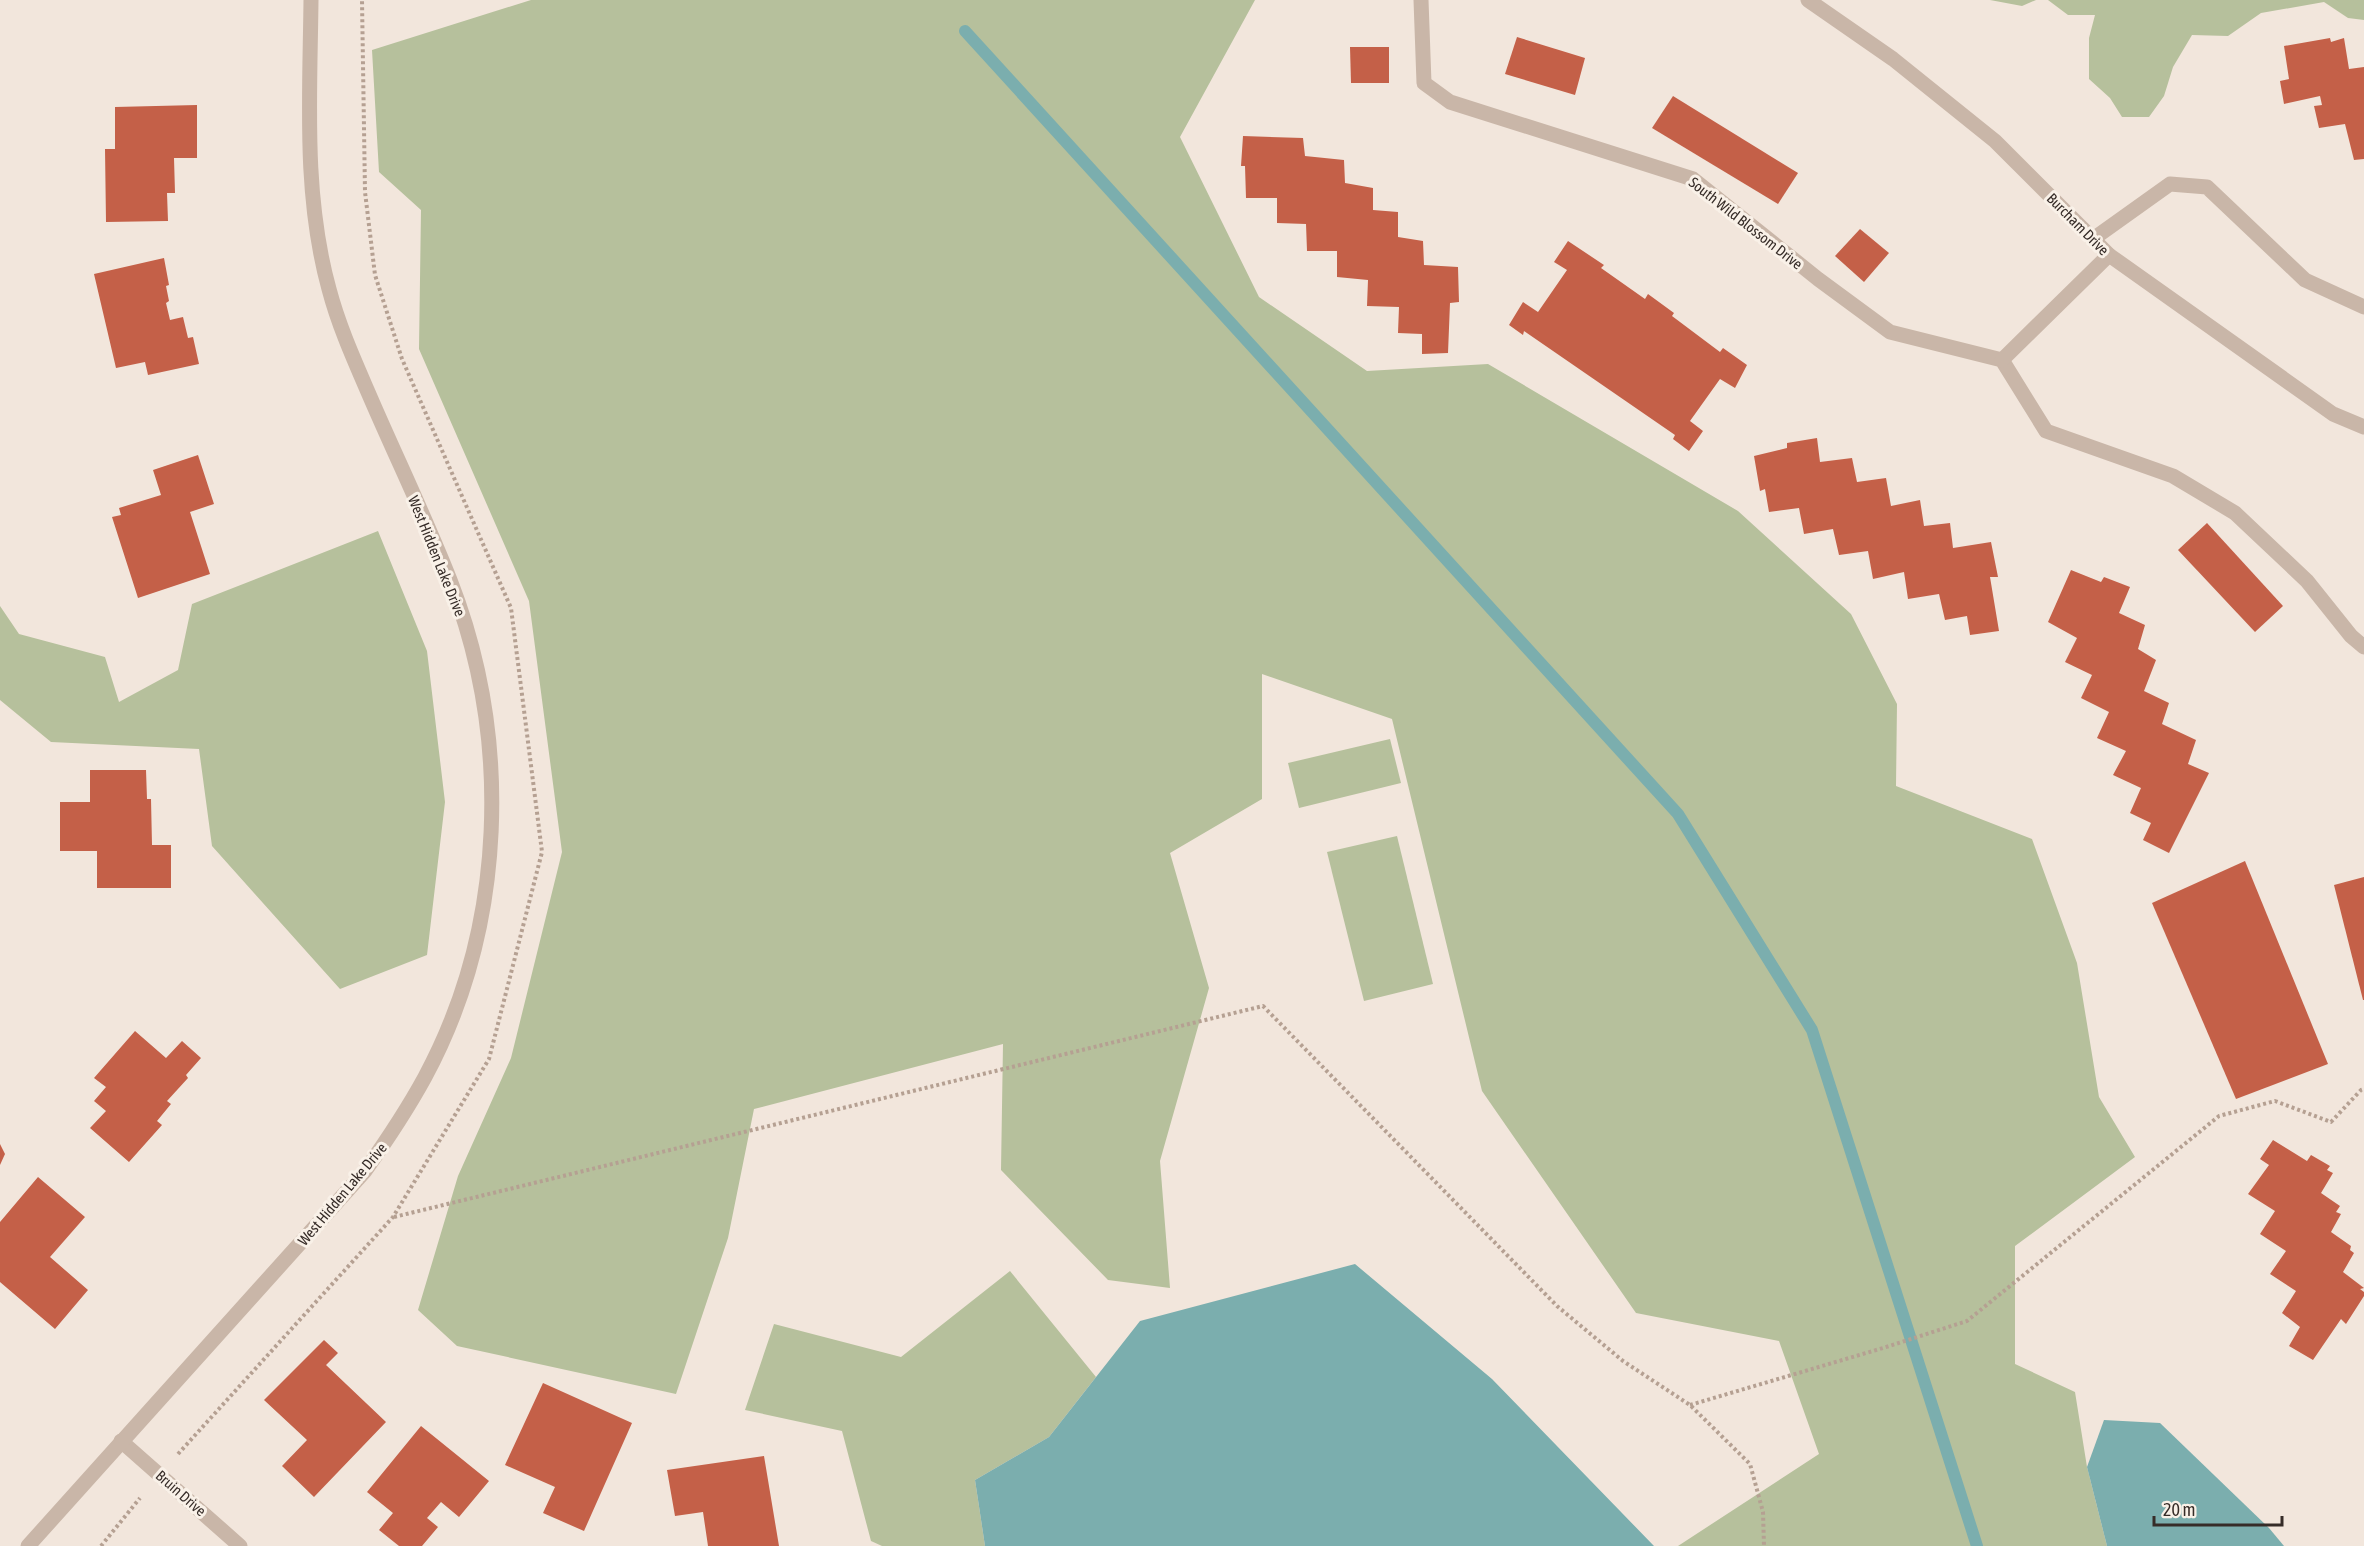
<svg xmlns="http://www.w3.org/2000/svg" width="2364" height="1546" viewBox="0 0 2364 1546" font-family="'Asap Condensed',sans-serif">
  <rect width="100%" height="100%" fill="#f2e6dc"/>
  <g fill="#b6c09c">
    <polygon points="531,0 1255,0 1180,137 1259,297 1367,371 1488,364 1738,511 1851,614 1897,704 1896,786 2032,839 2077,963 2099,1097 2135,1157 2015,1246 2015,1364 2075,1392 2087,1467 2107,1546 1678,1546 1819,1454 1779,1341 1636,1313 1482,1091 1392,719 1262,674 1262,799 1170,853 1209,988 1160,1161 1170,1288 1108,1280 1001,1170 1003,1044 754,1109 728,1238 676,1394 457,1346 418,1310 458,1176 511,1058 562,852 529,601 419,349 421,210 379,172 372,50"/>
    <polygon points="1990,0 2036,0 2022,6"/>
    <polygon points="2048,0 2364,0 2364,20 2348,18 2324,2 2261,13 2228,36 2192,35 2173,67 2164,96 2149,117 2122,117 2110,98 2089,79 2089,38 2095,15 2068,15"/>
    <polygon points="378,531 427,651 445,802 427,955 340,989 212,846 199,749 51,742 0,700 0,606 19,634 105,657 119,702 178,670 192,604"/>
    <polygon points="1390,739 1401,783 1299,808 1288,763"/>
    <polygon points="1397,836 1433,984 1364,1001 1327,852"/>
    <polygon points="1010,1271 1096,1377 1049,1437 975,1480 985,1546 882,1546 871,1541 842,1431 745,1410 774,1324 901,1357"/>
  </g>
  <g fill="#7baeae">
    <polygon points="1355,1264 1492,1379 1654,1546 985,1546 975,1480 1049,1437 1140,1321"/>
    <polygon points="2104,1420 2160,1423 2269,1528 2284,1546 2107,1546 2087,1467"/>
  </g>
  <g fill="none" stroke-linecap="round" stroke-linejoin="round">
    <polyline stroke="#7baeae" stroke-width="12" points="965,31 1678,814 1812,1030 1977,1546"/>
  </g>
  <g fill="#c46048">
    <polygon points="1517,37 1585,58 1575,95 1505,74"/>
    <polygon points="2330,38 2331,42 2344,38 2349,69 2364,67 2364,159 2354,160 2345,124 2319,128 2314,106 2322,105 2320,96 2284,104 2280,81 2289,79 2284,46"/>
    <polygon points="1350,47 1389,47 1389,83 1351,83"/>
    <polygon points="1673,96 1798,173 1778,204 1652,128"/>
    <polygon points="197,105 197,158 174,158 175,193 167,193 168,221 106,222 105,149 115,149 115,107"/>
    <polygon points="1243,136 1303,138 1305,156 1344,160 1345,183 1373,188 1373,210 1398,212 1398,237 1423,241 1424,265 1458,267 1459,302 1450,303 1448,353 1422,354 1422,334 1398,333 1399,307 1367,306 1368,280 1337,277 1337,251 1307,251 1306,224 1277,223 1277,198 1246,198 1245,166 1241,166"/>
    <polygon points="1860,229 1889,253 1864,282 1835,256"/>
    <polygon points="1568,241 1604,265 1601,268 1645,299 1648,294 1674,313 1672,316 1720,352 1723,348 1747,365 1735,388 1720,379 1690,421 1703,431 1689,451 1673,439 1675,435 1524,331 1523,335 1509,325 1523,302 1538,312 1567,270 1554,262"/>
    <polygon points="164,258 169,285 166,286 169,301 166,303 170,320 183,317 188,338 193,337 199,364 148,375 145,362 116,368 94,274"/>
    <polygon points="1817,438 1820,462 1852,458 1857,482 1886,478 1891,506 1920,500 1924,526 1950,523 1953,548 1991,542 1998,577 1990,577 1999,631 1970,635 1967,616 1945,620 1939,594 1908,599 1904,572 1873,579 1868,551 1839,555 1833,529 1804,534 1799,508 1769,512 1765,489 1760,491 1754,456 1787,448 1787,443"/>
    <polygon points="198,455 214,504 190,512 210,574 138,598 112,517 121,515 119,508 161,495 153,470"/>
    <polygon points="2207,523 2283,606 2255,632 2178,550"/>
    <polygon points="2071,570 2101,582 2104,577 2130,587 2119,613 2145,625 2138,649 2156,660 2144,691 2169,703 2162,724 2196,740 2188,764 2209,773 2169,853 2143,840 2151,823 2130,813 2141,788 2113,775 2126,751 2097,738 2109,712 2081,698 2092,675 2065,662 2077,638 2048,622"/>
    <polygon points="90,770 146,770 147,799 151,799 152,845 171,845 171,888 97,888 97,851 60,851 60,802 90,802"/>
    <polygon points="2245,861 2328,1064 2236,1099 2152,903"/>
    <polygon points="2364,877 2364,1000 2363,1000 2334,885"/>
    <polygon points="135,1031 166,1058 182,1041 201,1058 186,1075 188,1078 167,1101 171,1104 157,1121 162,1125 129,1162 90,1128 106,1111 94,1101 106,1087 94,1078"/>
    <polygon points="2273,1140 2307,1161 2311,1155 2330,1166 2327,1170 2333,1173 2321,1193 2340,1206 2336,1212 2341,1214 2331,1232 2351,1246 2350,1250 2354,1253 2343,1272 2364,1288 2360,1289 2364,1292 2364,1296 2346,1324 2341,1319 2313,1360 2289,1346 2300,1327 2282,1313 2296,1291 2270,1274 2286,1251 2260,1234 2275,1211 2248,1194 2269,1165 2260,1159"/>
    <polygon points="0,1144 5,1154 0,1165"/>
    <polygon points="38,1177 85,1217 50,1257 88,1290 55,1329 0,1282 0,1222"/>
    <polygon points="324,1340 338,1353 326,1365 386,1422 314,1497 282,1466 307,1440 264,1400"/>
    <polygon points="543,1383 632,1423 584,1531 543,1513 555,1487 505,1465"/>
    <polygon points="421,1426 489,1481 459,1517 441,1502 427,1518 438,1527 422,1546 399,1546 379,1530 393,1513 367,1492"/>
    <polygon points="764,1456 779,1546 708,1546 703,1512 675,1516 667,1470"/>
  </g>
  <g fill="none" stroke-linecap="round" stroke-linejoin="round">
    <g stroke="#b5a092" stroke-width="4" stroke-dasharray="3 3" stroke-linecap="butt">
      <polyline points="394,1217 1263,1006 1557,1306 1623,1361 1690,1405 1750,1464 1763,1512 1764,1546"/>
      <polyline points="1690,1405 1883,1348 1967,1321 2219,1116 2275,1101 2331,1122 2361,1090 2364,1089"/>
      <polyline points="178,1454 393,1217 489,1059 542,852 511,608 402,359 375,275 365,192 362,0"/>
      <polyline points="101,1546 140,1498"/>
    </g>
    <g stroke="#c9b6a8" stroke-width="15">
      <polyline points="1421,0 1424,83 1450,102 1693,179 1818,279 1890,332 2002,360 2046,431 2173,476 2235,513 2307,581 2351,636 2364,647"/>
      <polyline points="1808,0 1893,59 1995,141 2109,255 2333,414 2364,427"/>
      <polyline points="2093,239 2170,184 2207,187 2305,280 2364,307"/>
      <polyline points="2002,360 2109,255"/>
      <polyline points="121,1441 240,1546"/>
      <path d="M28,1546L365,1171C387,1140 407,1110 425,1077C506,926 512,739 450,580C426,519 397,459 371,399C355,362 339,327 329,289C303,195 310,96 311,0"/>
    </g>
  </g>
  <g text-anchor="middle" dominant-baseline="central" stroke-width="6" stroke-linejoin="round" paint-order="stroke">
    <g font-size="15" fill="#362c28" stroke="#f9f1e8">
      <text transform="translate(1746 223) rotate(38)">South Wild Blossom Drive</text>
      <text transform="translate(2078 224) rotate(45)">Burcham Drive</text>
      <text transform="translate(437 556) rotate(68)">West Hidden Lake Drive</text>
      <text transform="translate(342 1194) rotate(-50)">West Hidden Lake Drive</text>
      <text transform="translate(181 1493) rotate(41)">Bruin Drive</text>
    </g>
  </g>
  <path d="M2154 1516v9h128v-9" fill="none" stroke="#362c28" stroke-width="3"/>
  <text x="2163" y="1516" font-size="18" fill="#362c28" stroke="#f9f1e8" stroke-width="4.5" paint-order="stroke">20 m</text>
</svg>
